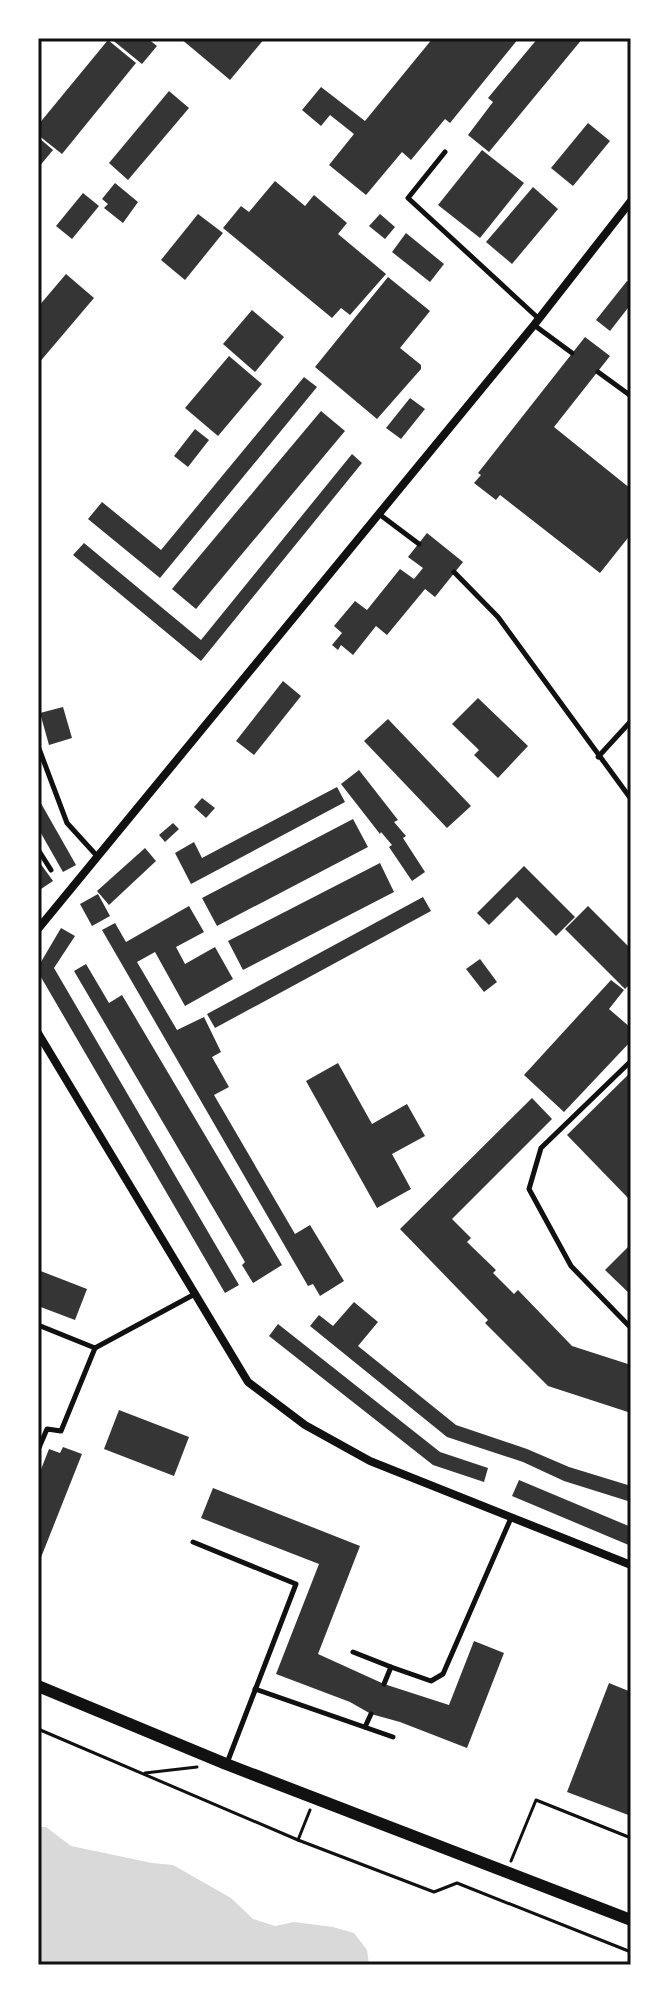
<svg xmlns="http://www.w3.org/2000/svg" width="669" height="2003" viewBox="0 0 669 2003" font-family="'Golos Text',sans-serif">
  <rect width="100%" height="100%" fill="#fff"/>
  <polygon fill="#d9d9d9" points="38,1827 46,1827 71,1846 152,1863 173,1865 231,1898 253,1919 275,1926 294,1922 333,1927 354,1933 367,1950 369,1965 38,1965"/>
  <g fill="#353535">
    <polygon points="110,38 147,38 157,46 142,64"/>
    <polygon points="180,38 265,38 230,80"/>
    <polygon points="433,38 519,38 450,123 445,119 411,160 402,152 366,195 329,165 354,134 330,115 321,126 302,110 321,87 365,121"/>
    <polygon points="538,38 583,38 489,152 468,135 493,102 488,98"/>
    <polygon points="108,40 136,63 62,154 38,135 38,125"/>
    <polygon points="169,91 189,108 128,180 109,163"/>
    <polygon points="588,123 610,141 573,186 551,168"/>
    <polygon points="38,137 53,150 38,168"/>
    <polygon points="482,150 524,183 480,238 438,205"/>
    <polygon points="275,181 305,206 314,195 347,223 338,234 386,274 350,315 341,308 332,318 223,228 241,206 249,212"/>
    <polygon points="115,183 138,202 123,223 104,208 108,204 102,199"/>
    <polygon points="533,187 558,209 512,264 486,242"/>
    <polygon points="83,193 99,206 72,239 56,226"/>
    <polygon points="198,214 223,233 185,280 161,260"/>
    <polygon points="380,214 395,227 385,239 369,226"/>
    <polygon points="406,233 444,264 430,282 392,252"/>
    <polygon points="66,274 94,298 38,364 38,307"/>
    <polygon points="388,277 430,311 400,348 421,365 421,369 377,419 315,367"/>
    <polygon points="627,281 631,284 631,304 610,331 596,320"/>
    <polygon points="252,310 284,337 255,372 223,344"/>
    <polygon points="585,337 610,356 554,427 631,489 631,534 600,573 500,495 496,500 474,483 481,475 478,473"/>
    <polygon points="229,356 262,384 218,436 185,408"/>
    <polygon points="304,377 317,387 160,578 88,519 102,502 161,550"/>
    <polygon points="410,398 425,409 401,439 386,428"/>
    <polygon points="321,411 345,431 196,609 172,589"/>
    <polygon points="195,429 209,440 188,467 174,456"/>
    <polygon points="352,454 362,463 201,661 73,555 84,543 201,640"/>
    <polygon points="427,533 463,562 435,597 425,589 387,635 376,626 353,655 341,645 338,650 332,645 342,633 334,626 355,601 367,610 400,569 414,579 423,568 408,557"/>
    <polygon points="283,681 301,696 254,755 236,741"/>
    <polygon points="478,698 528,746 498,778 474,755 479,750 452,724"/>
    <polygon points="63,707 72,738 49,745 40,713"/>
    <polygon points="388,719 471,806 447,828 364,741"/>
    <polygon points="359,770 398,820 394,822 406,836 403,838 425,872 412,881 389,847 392,845 381,832 380,834 341,784"/>
    <polygon points="337,787 345,802 191,884 175,853 194,842 202,858"/>
    <polygon points="38,798 76,865 63,872 38,828"/>
    <polygon points="202,798 215,808 206,818 194,807"/>
    <polygon points="353,819 368,847 217,926 202,898"/>
    <polygon points="173,823 179,829 165,842 159,835"/>
    <polygon points="145,848 156,861 109,905 97,891"/>
    <polygon points="40,863 53,881 38,891 38,864"/>
    <polygon points="380,863 394,892 243,970 228,941"/>
    <polygon points="524,866 575,917 556,936 517,897 489,925 477,913"/>
    <polygon points="98,894 110,916 92,926 80,904"/>
    <polygon points="423,897 431,911 215,1028 207,1014"/>
    <polygon points="189,906 204,932 176,947 185,964 215,947 233,979 185,1006 155,952 137,962 177,1030 204,1017 221,1052 212,1057 229,1087 214,1095 295,1234 310,1225 344,1281 320,1296 313,1284 308,1286 102,930 115,923 126,942"/>
    <polygon points="588,906 631,949 631,983 625,989 565,929"/>
    <polygon points="61,928 75,936 54,968 239,1285 225,1293 38,972 38,967"/>
    <polygon points="480,959 497,982 484,992 466,969"/>
    <polygon points="86,964 109,1003 122,995 282,1265 253,1283 242,1265 245,1262 74,971"/>
    <polygon points="611,980 624,990 609,1009 631,1028 631,1041 564,1112 524,1075"/>
    <polygon points="338,1063 372,1124 407,1104 425,1136 392,1154 411,1189 377,1208 306,1081"/>
    <polygon points="631,1072 631,1195 628,1198 567,1135"/>
    <polygon points="532,1098 552,1119 452,1219 471,1238 467,1242 496,1270 493,1273 514,1294 518,1290 572,1346 631,1365 631,1413 548,1386 485,1323 488,1320 400,1229"/>
    <polygon points="631,1244 631,1295 605,1270"/>
    <polygon points="38,1270 87,1289 75,1320 38,1306"/>
    <polygon points="354,1302 378,1322 358,1346 456,1425 527,1449 569,1467 631,1486 631,1502 564,1481 523,1462 447,1437 310,1326 319,1315 333,1326"/>
    <polygon points="278,1324 440,1452 488,1468 484,1482 433,1465 269,1336"/>
    <polygon points="119,1410 189,1437 174,1476 104,1449"/>
    <polygon points="63,1447 82,1454 38,1565 38,1477 49,1449 60,1453"/>
    <polygon points="519,1480 631,1527 631,1546 512,1496"/>
    <polygon points="213,1488 360,1546 318,1654 384,1684 449,1705 474,1641 504,1653 467,1748 400,1722 371,1714 350,1702 276,1674 319,1564 201,1518"/>
    <polygon points="609,1683 631,1692 631,1816 567,1792"/>
  </g>
  <g fill="none" stroke-linecap="round" stroke-linejoin="round">
    <g stroke="#111" stroke-width="3">
      <polyline points="38,1729 298,1840 434,1892 457,1883 631,1952"/>
      <polyline points="145,1773 197,1767"/>
      <polyline points="298,1840 310,1810"/>
      <polyline points="511,1861 536,1800 631,1838"/>
    </g>
    <g stroke="#111" stroke-width="5">
      <polyline points="445,152 408,198 538,318"/>
      <polyline points="534,325 572,353"/>
      <polyline points="598,372 631,396"/>
      <polyline points="379,514 419,544"/>
      <polyline points="454,572 498,617 631,799"/>
      <polyline points="38,746 67,823 97,856"/>
      <polyline points="598,757 631,721"/>
      <polyline points="39,851 51,870"/>
      <polyline points="631,1061 541,1148 529,1189 571,1266 631,1328"/>
      <polyline points="38,1325 95,1348 193,1295"/>
      <polyline points="38,1450 47,1429 61,1431 95,1348"/>
      <polyline points="193,1542 296,1584 227,1763"/>
      <polyline points="353,1652 391,1667 384,1684"/>
      <polyline points="391,1667 431,1681 443,1674 511,1518"/>
      <polyline points="255,1689 393,1737"/>
      <polyline points="365,1727 371,1714"/>
    </g>
    <g stroke="#111" stroke-width="8">
      <polyline points="38,929 534,325 631,201"/>
      <polyline points="38,1033 248,1382 305,1425 370,1461 631,1565"/>
    </g>
    <polyline stroke="#111" stroke-width="12" points="38,1686 226,1764 631,1920"/>
  </g>
  <rect width="669" height="2003" fill="none" stroke="#ffffff" stroke-width="80"/>
  <rect x="40" y="40" width="589" height="1923" fill="none" stroke="#111" stroke-width="3"/>
</svg>
